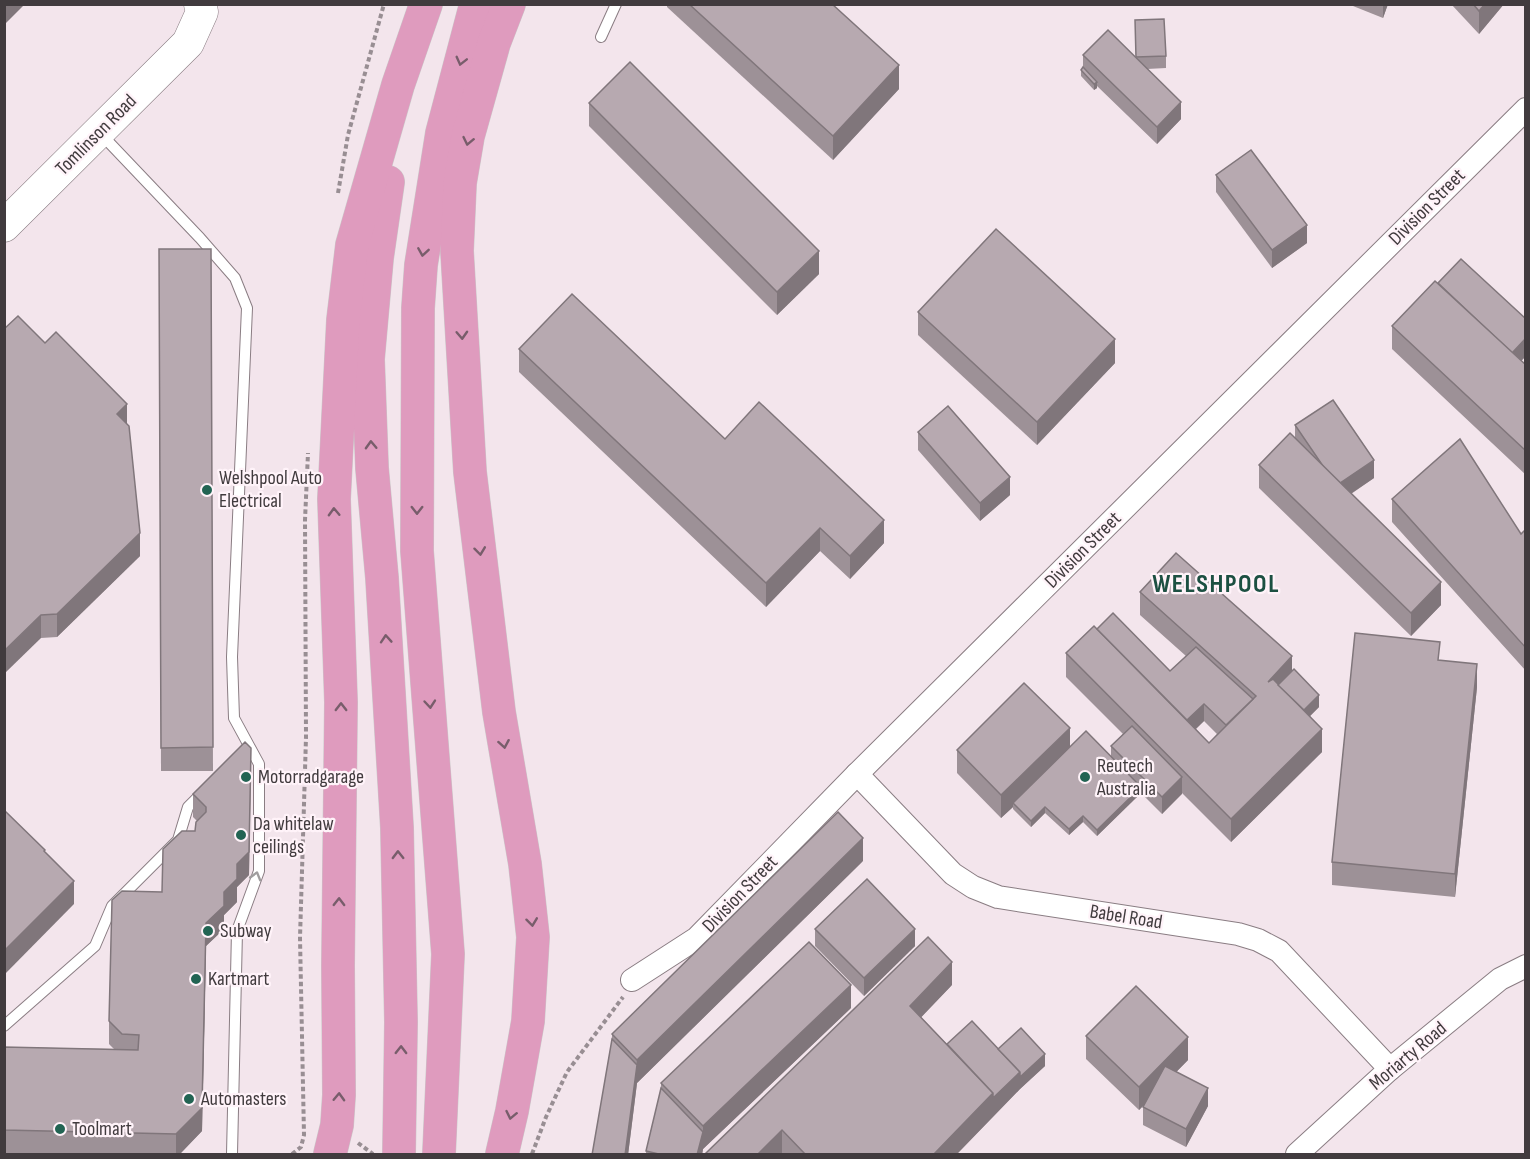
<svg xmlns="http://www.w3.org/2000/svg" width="1530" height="1159" viewBox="0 0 1530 1159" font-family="'Sofia Sans Condensed',sans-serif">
  <rect width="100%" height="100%" fill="#f3e5ec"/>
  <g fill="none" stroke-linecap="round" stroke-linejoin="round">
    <g stroke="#8a7d83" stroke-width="12">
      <g id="lane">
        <polyline points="601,37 616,4"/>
        <polyline points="101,134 200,238 235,278 247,308 232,657 234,718 259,764 259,871 237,931 232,1154"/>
        <polyline points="4,1026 95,946 112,906 178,840 188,807 201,794"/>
      </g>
    </g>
    <g stroke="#8a7d83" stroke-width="24">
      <g id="street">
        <polyline points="857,774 953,874 973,887 998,897 1238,934 1258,940 1279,951 1390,1069"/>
        <polyline points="632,980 697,938 857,774 1526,109"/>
        <polyline points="1297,1154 1390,1069 1500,979 1526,966"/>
      </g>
    </g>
    <g stroke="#8a7d83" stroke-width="33">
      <polyline id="secondary" points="4,226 188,43 202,12 200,4"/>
    </g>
    <g stroke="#cac8c9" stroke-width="34">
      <g id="highway">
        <polyline points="388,182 377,258 368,359 372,468 382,578 397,828 401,1022 399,1154"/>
        <polyline points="330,1154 337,1125 339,1095 338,966 341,702 334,499 343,320 352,245 398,85 426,4"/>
        <polyline points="439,1154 448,954 417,551 418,308 421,265 442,133 476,4"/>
        <polyline points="502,1154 512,1111 528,1021 533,937 525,864 499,712 470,472 457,251 460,183 468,136 494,43 509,4"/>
      </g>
    </g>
    <g stroke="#988e93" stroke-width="4" stroke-dasharray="4.5 3" stroke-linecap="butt">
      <polyline points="338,193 348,135 384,4"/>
      <polyline points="358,1143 373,1154"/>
      <polyline points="292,1154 301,1147 304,1135 300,938 306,737 305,520 308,453"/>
      <polyline points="532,1154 546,1117 567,1072 623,997"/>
    </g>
    <use href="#lane" stroke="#fff" stroke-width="10"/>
    <use href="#street" stroke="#fff" stroke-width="22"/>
    <use href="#secondary" stroke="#fff" stroke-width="32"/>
    <use href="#highway" stroke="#df9bbe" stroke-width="33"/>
  </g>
  <g fill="#9d9197" fill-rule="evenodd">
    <polygon points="667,4 832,4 899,89 833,160 667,7"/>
    <polygon points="1348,4 1388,4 1383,18"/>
    <polygon points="1451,4 1504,4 1479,34"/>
    <polygon points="1135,20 1166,56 1166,68 1147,69 1181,119 1157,144 1097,86 1097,88 1094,90 1081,76 1081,70 1083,67 1083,55 1136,58"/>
    <polygon points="589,103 819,274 777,315 589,126"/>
    <polygon points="1216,175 1307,243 1272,268 1216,192"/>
    <polygon points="159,249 211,249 213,771 161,771"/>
    <polygon points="1438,283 1526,319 1526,356 1521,361 1526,365 1526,475 1392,349 1392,326"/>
    <polygon points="918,312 1115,363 1037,445 918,335"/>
    <polygon points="18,316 127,424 140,556 57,637 41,638"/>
    <polygon points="519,349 725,439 884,543 850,579 820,551 766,607 519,372"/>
    <polygon points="1295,425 1374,478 1351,494 1441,605 1411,636 1259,488 1259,465 1295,439"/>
    <polygon points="918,432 1010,495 980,521 918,450"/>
    <polygon points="1392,499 1521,534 1526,529 1526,671 1392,522"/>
    <path d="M1140,592L1292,671L1319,707L1310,716L1322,752L1231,842L1182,793L1162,814L1141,793L1097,836L1083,822L1069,835L1045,813L1031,827L1013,809V807L1001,818L957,773V750L1070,747L1111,757V746L1123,734L1066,677V653L1097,629L1170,671L1186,656L1140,615ZM1204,721L1217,734L1209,743L1196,729Z"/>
    <polygon points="1440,660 1477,687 1455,897 1332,885 1332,862"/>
    <polygon points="251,771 249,875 237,887 237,902 224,915 224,929 206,946 202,1131 179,1155 73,1155 4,1153 4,1047 114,1049 109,1044 109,1021 162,892 195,831 197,821 193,817 193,794"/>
    <polygon points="863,861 637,1083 628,1155 592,1155 612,1039 612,1034"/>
    <polygon points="815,929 915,946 864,996 815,946"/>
    <polygon points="952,985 921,1017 947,1044 998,1049 1045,1066 1020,1089 956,1155 784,1155 782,1153 781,1155 704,1155"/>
    <polygon points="851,1008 703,1149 702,1155 646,1155 646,1151 661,1088 661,1083"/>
    <polygon points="1086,1036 1188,1060 1176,1072 1208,1106 1186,1147 1143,1125 1143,1107 1145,1104 1139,1110 1086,1059"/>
  </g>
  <g fill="#80767b">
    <polygon points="4,4 25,4 4,25"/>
    <polygon points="1383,4 1388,4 1383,18"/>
    <polygon points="1485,4 1504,4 1479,34 1479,11"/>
    <polygon points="899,65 899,89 833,160 833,136"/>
    <polygon points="1097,82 1097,88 1094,90 1094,84"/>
    <polygon points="1181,102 1181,119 1157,144 1157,127"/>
    <polygon points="1307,225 1307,243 1272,268 1272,250"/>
    <polygon points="819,251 819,274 777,315 777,292"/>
    <polygon points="1526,338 1526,356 1509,373 1509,356"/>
    <polygon points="1115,339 1115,363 1037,445 1037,422"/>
    <polygon points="127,404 127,427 117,414"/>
    <polygon points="1374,460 1374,478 1337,503 1337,485"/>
    <polygon points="1010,477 1010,495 980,521 980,503"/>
    <polygon points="884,520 884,543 850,579 850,556"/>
    <polygon points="820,528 820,551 766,607 766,583"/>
    <polygon points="140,533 140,556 57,637 57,614"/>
    <polygon points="1441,582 1441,605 1411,636 1411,613"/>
    <polygon points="41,615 41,638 4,674 4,651"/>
    <polygon points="1292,656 1292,679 1278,695 1268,682"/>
    <polygon points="1477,664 1477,687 1455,897 1455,874"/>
    <polygon points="1319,695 1319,707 1298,728 1298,716"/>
    <polygon points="1204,704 1204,721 1184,740 1184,723"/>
    <polygon points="1070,728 1070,751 1013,803 1013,807 1001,818 1001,795"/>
    <polygon points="1322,729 1322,752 1231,842 1231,819"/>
    <polygon points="251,748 249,875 237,887 237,902 224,915 224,929 206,946 202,1131 179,1155 176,1155 176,1134 206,923 224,892"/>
    <polygon points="1182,777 1182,794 1162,814 1162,797"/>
    <polygon points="1141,787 1141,793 1097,836 1097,830"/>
    <polygon points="1045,807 1045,813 1031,827 1031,821"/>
    <polygon points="1083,816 1083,822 1069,835 1069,829"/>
    <polygon points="863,838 863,861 637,1083 628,1155 625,1155 637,1060"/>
    <polygon points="74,881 74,904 4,975 4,951"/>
    <polygon points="915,929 915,946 864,996 864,978"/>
    <polygon points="952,962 952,985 910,1029 910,1006"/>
    <polygon points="851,985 851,1008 703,1149 702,1155 697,1155 703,1132 703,1126"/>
    <polygon points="1188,1037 1188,1060 1139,1110 1139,1087"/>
    <polygon points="1045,1054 1045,1066 1020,1089 956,1155 933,1155 993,1093 1020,1072"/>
    <polygon points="1208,1088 1208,1106 1186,1147 1186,1129"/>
    <polygon points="782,1130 782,1153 781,1155 757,1155"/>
  </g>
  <g fill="#b7a9b0" stroke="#80767b" stroke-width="1.5">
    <polygon points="689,4 832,4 899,65 833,136"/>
    <polygon points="1473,4 1485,4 1479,11"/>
    <polygon points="1164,19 1166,56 1136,57 1135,20"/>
    <polygon points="1108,30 1181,102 1157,127 1083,55"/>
    <polygon points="630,62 819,251 777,292 589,103"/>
    <polygon points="1083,67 1097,82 1094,84 1081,70"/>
    <polygon points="1251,150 1307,225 1272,250 1216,175"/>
    <polygon points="996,229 1115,339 1037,422 918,312"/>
    <polygon points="159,249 211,249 213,747 161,748"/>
    <polygon points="1461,259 1526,319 1526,338 1512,353 1438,283"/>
    <polygon points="1435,281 1526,365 1526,451 1392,326"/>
    <polygon points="572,294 725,439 759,402 884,520 850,556 820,528 766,583 519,349"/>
    <polygon points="18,316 45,343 56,332 127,404 117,414 129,426 140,533 57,614 41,615 4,651 4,329"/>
    <polygon points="1333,400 1374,460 1340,483 1325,469 1295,425"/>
    <polygon points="948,406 1010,477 980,503 918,432"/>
    <polygon points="1290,433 1441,582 1411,613 1259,465"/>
    <polygon points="1460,439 1521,534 1526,529 1526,648 1392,499"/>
    <polygon points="1176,553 1292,656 1268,682 1273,679 1322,729 1231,819 1066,653 1094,626 1209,743 1256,696 1140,592"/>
    <polygon points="1113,613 1170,671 1196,647 1253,699 1226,725 1204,704 1187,720 1097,629"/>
    <polygon points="1355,633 1440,642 1438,660 1477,664 1455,874 1332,862"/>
    <polygon points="1294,669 1319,695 1304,710 1278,685"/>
    <polygon points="1024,683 1070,728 1001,795 957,750"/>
    <polygon points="1132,726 1182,777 1162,797 1111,746"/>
    <polygon points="1086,731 1141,787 1097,830 1083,816 1069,829 1045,807 1031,821 1013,803"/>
    <polygon points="245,742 251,748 249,852 237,864 237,879 224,892 224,906 206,923 202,1108 176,1134 4,1130 4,1047 138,1050 139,1035 122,1034 109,1021 112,900 122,891 162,892 163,849 182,831 195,831 196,822 206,812 206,807 193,794"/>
    <polygon points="4,810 45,850 44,851 74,881 4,951"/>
    <polygon points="838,812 863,838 637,1060 612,1034"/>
    <polygon points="867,879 915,929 864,978 815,929"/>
    <polygon points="928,937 952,962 910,1006 993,1093 933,1155 806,1155 782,1130 757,1155 704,1155"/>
    <polygon points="809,942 851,985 703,1126 661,1083"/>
    <polygon points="1136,986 1188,1037 1139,1087 1086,1036"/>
    <polygon points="972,1021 1020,1072 993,1098 993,1093 947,1044"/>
    <polygon points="1021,1028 1045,1054 1020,1077 1020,1072 998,1049"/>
    <polygon points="612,1039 637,1065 625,1155 592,1155"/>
    <polygon points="1165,1066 1208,1088 1186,1129 1143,1107"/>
    <polygon points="661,1088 703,1132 697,1155 663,1155 646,1151"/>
  </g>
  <defs><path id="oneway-chevron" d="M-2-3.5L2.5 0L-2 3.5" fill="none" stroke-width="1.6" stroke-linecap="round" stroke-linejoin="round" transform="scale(1.5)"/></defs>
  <g stroke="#785d6b">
    <use href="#oneway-chevron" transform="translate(461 61) rotate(104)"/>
    <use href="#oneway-chevron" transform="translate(468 141) rotate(102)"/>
    <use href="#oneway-chevron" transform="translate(423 252) rotate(99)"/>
    <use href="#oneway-chevron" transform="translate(462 335) rotate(87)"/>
    <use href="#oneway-chevron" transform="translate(371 445) rotate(-92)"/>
    <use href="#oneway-chevron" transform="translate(417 510) rotate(90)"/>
    <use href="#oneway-chevron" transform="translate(334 512) rotate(-92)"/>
    <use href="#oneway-chevron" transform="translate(480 551) rotate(83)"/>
    <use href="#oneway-chevron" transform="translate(386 639) rotate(-94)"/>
    <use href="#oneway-chevron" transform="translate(430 704) rotate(85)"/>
    <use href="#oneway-chevron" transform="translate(341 707) rotate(-90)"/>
    <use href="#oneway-chevron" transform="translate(504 744) rotate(80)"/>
    <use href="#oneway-chevron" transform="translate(398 855) rotate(-91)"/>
    <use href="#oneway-chevron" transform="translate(339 902) rotate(-89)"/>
    <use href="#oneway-chevron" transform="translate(532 922) rotate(83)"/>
    <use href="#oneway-chevron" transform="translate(401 1050) rotate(-89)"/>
    <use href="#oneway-chevron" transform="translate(339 1097) rotate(-88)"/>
    <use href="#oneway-chevron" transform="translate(511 1115) rotate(102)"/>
  </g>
  <use stroke="#a09d9e" href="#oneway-chevron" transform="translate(256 876) rotate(-74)"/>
  <g fill="#226453" stroke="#fff3f9" stroke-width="2">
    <circle cx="207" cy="490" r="6"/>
    <circle cx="246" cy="777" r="6"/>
    <circle cx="1085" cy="777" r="6"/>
    <circle cx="241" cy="835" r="6"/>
    <circle cx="208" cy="931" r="6"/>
    <circle cx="196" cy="979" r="6"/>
    <circle cx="189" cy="1099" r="6"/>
    <circle cx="60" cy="1129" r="6"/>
  </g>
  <g text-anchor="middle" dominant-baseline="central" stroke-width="4.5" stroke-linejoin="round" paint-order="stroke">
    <g font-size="20" fill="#413b3e" stroke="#fff3f9">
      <text transform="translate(96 135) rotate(-45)">Tomlinson Road</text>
      <text transform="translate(1427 207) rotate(-45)">Division Street</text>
      <text transform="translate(1083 550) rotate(-45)">Division Street</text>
      <text transform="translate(740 894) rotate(-46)">Division Street</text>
      <text transform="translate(1126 917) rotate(9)">Babel Road</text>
      <text transform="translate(1408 1056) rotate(-40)">Moriarty Road</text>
    </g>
    <g font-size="20" fill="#413b3e" stroke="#fff3f9" text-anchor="start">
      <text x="219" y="478">Welshpool Auto<tspan x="219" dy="23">Electrical</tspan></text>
      <text x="1097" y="766">Reutech<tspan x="1097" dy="23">Australia</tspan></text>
      <text x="258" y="777">Motorradgarage</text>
      <text x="253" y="824">Da whitelaw<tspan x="253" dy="23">ceilings</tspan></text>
      <text x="220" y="931">Subway</text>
      <text x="208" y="979">Kartmart</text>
      <text x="201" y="1099">Automasters</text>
      <text x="72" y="1129">Toolmart</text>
    </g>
    <g font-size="26" font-weight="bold" letter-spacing="1.5" fill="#1c5042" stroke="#fff3f9">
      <text x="1216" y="584">WELSHPOOL</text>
    </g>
  </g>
  <rect width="1530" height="1159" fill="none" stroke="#413b3e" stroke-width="12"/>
</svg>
